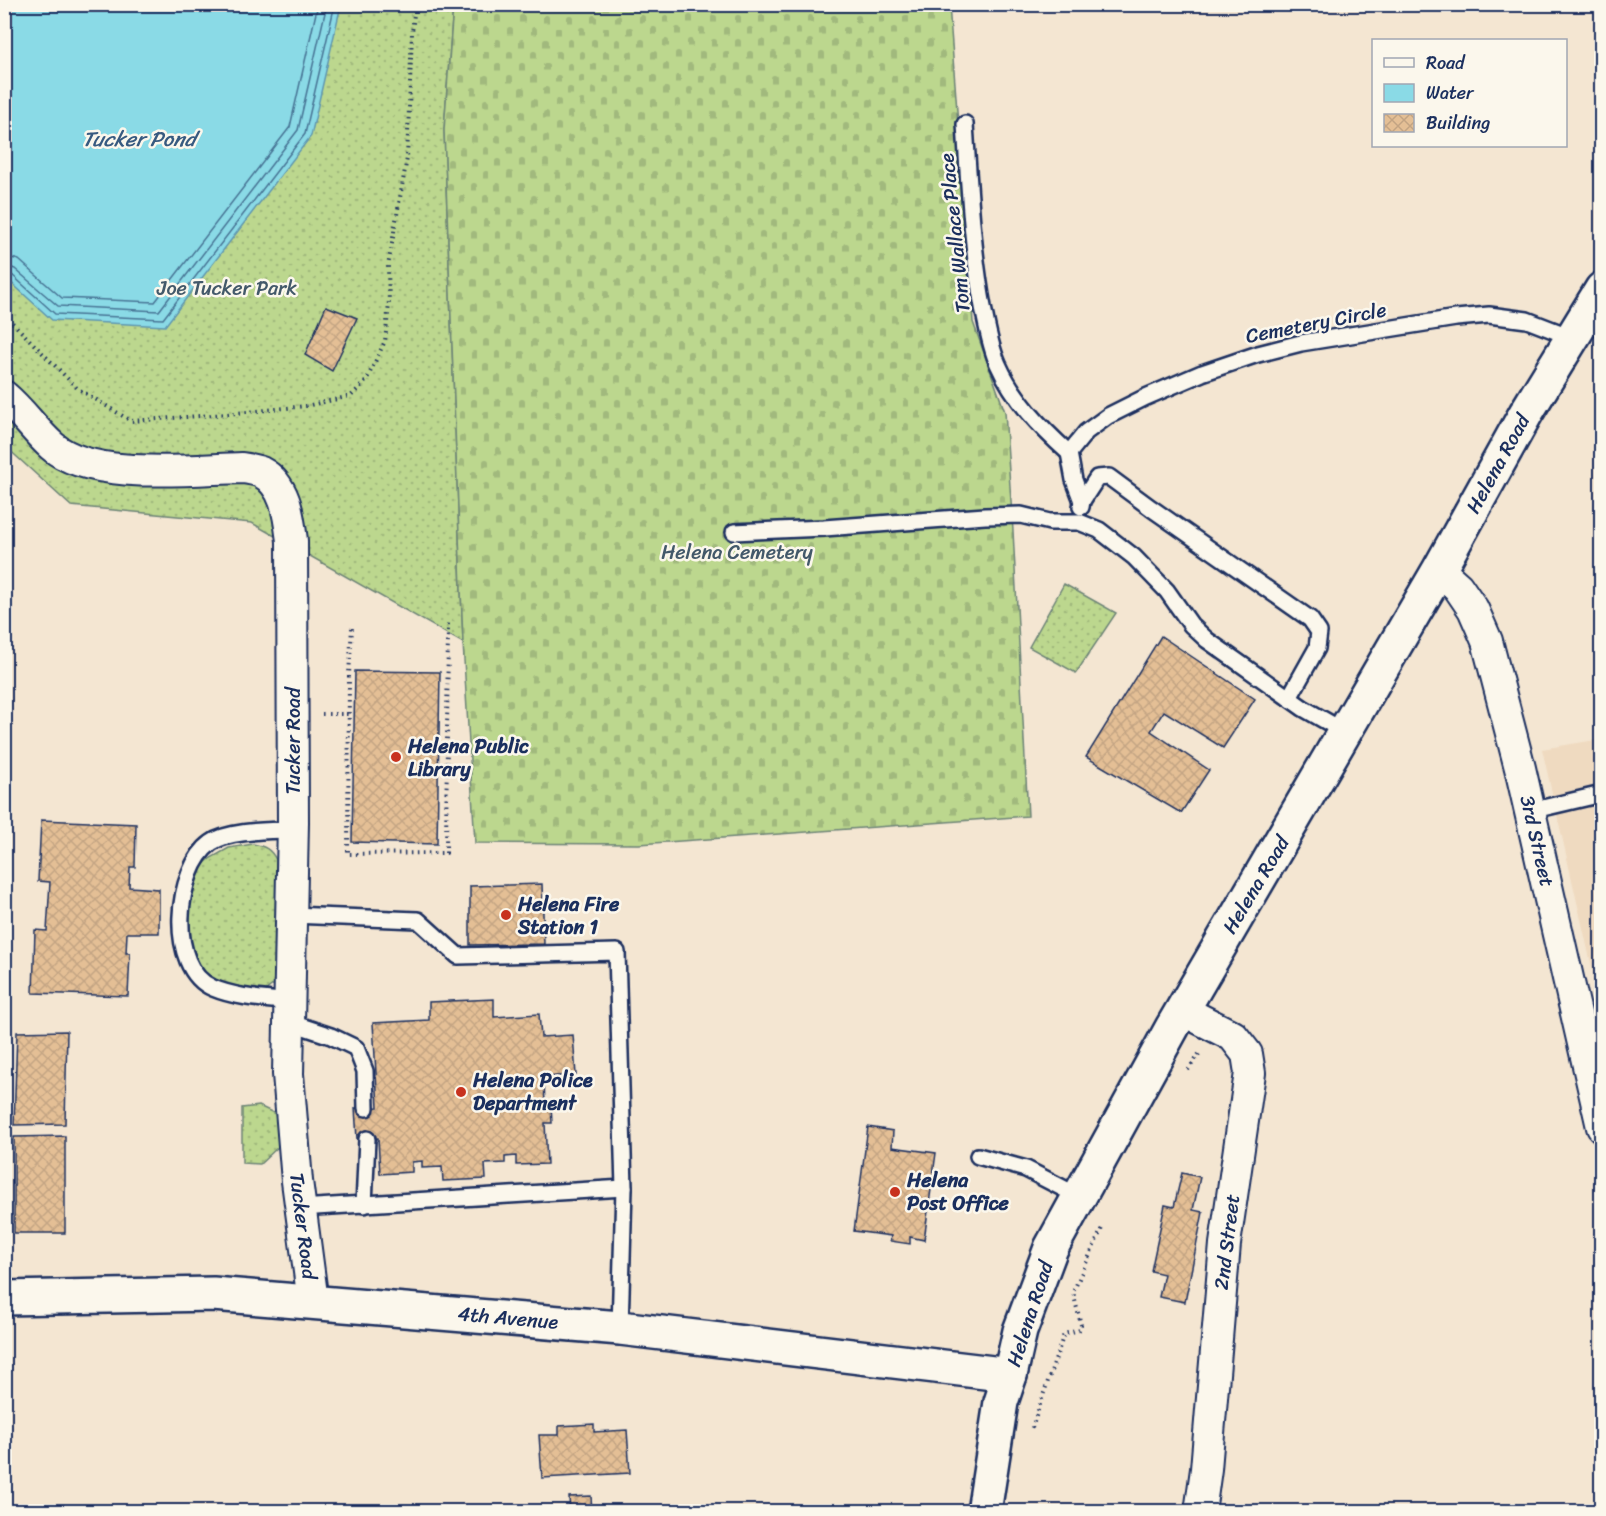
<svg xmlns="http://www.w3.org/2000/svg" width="1606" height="1516" viewBox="0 0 1606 1516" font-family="Sriracha,sans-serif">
  <defs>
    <pattern id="grass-dots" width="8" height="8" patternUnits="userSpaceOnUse" patternTransform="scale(1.5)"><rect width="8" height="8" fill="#bcd78e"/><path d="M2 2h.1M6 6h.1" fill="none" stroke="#a1b97d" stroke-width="1.8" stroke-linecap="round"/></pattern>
    <pattern id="cemetery-stones" width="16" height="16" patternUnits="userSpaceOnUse" patternTransform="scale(1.5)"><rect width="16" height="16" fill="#bcd78e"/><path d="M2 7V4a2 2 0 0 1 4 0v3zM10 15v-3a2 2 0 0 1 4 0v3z" fill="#a1b97d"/></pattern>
    <pattern id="building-cross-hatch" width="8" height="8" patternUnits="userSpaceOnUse" patternTransform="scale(1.5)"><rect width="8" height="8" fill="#e4bf95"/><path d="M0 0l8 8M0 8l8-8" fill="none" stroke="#c3a483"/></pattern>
  </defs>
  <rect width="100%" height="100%" fill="#f4e6d2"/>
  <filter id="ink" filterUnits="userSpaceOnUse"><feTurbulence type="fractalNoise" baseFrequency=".0167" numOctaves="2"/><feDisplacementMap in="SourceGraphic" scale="12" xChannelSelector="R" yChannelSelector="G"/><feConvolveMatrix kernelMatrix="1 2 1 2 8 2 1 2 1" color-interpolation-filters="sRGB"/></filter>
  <g filter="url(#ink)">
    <polygon fill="#efdac0" points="1601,739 1601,1007 1542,749"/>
    <g fill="url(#grass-dots)" stroke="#6c8376" stroke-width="1.5">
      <polygon points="5,5 453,5 444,130 463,643 252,523 71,506 5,446"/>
      <polygon points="1064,584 1116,613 1076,673 1029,647"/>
      <path d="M253,844C264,846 271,849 276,860L275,983L265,991L257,994L222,986L206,975L196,964L182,911L200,867L211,858L229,848Z"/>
      <polygon points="259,1106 278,1115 279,1146 260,1164 242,1163 242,1108"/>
    </g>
    <polygon fill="url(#cemetery-stones)" stroke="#6c8376" stroke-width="1.5" points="453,5 949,5 973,322 1005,412 1013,531 1028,816 639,844 475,843 463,643 444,130"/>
    <polygon fill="#8adae6" stroke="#5e96b0" stroke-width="1.5" points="5,4 341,5 311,136 165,326 52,320 5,277"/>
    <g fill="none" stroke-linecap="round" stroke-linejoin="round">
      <g stroke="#477394" stroke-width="1.5">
        <polyline points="4,256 19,260 62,298 155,302 290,127 318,4"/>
        <polyline points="4,265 15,269 58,306 159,311 298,130 327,4"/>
        <polyline points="4,273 11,274 55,314 163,319 305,134 335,4"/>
      </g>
    </g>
    <g fill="url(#building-cross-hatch)" stroke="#1b2f5e" stroke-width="1.5">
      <polygon points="326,306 357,318 332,371 305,355"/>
      <polygon points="1161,636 1255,699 1223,748 1164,711 1151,731 1209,770 1181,813 1086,757"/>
      <polygon points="355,671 440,672 437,844 352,842"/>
      <polygon points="41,820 136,824 135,867 130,867 129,887 159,889 159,933 127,933 126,953 130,953 128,996 33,993 35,930 47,931 50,882 38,881"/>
      <polygon points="542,884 544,944 470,945 470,886"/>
      <polygon points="494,999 494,1017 539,1014 541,1037 573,1035 576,1075 544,1077 545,1107 551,1106 552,1123 545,1123 547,1164 516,1165 516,1156 505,1157 505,1163 485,1164 486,1179 443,1181 442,1167 422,1168 422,1161 412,1162 412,1172 380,1174 378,1138 357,1139 355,1108 378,1107 373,1023 429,1020 429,1002"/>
      <polygon points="67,1031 65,1124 14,1125 17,1032"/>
      <polygon points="868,1127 893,1131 892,1147 936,1153 924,1240 910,1237 910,1244 890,1241 891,1236 854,1231"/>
      <polygon points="65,1136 65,1233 14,1233 14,1137"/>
      <polygon points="1182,1173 1200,1177 1193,1210 1203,1212 1185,1302 1159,1297 1164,1274 1151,1271 1165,1205 1174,1207"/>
      <polygon points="594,1424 594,1432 627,1430 630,1473 542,1478 539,1435 559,1435 559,1426"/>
      <polygon points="591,1496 592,1512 570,1512 569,1497"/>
    </g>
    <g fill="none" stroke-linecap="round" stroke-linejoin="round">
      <g stroke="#1b2f5e" stroke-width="20">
        <g id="service">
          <path d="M965,124C969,185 972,247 983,307C987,326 990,346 998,364C1014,400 1040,427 1069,453"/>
          <polyline points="1082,501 1074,480 1069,453 1086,432 1108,416 1146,397 1202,373 1258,354 1301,343 1456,318 1489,315 1527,320 1571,337"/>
          <polyline points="1081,507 1082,501 1097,478 1109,477 1151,508 1310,619 1319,632 1317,648 1289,698"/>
          <polyline points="734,532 824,528 985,516 1021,515 1050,522 1079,522 1099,530 1134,557 1167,591 1191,625 1207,640 1303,708 1345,732"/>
          <polyline points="1530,811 1602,794"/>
          <polyline points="291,915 418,920 458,956 617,952 624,1188"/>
          <path d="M290,1002C265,999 237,998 213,988C166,968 175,869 211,843C229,830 271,831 292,830"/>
          <polyline points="289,1022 331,1036 356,1048 365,1071 366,1108"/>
          <polyline points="978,1156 1026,1169 1080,1197"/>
          <polyline points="364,1205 367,1139"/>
          <polyline points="300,1208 624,1188 620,1328"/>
        </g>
      </g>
      <g stroke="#1b2f5e" stroke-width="34">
        <g id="minor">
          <path d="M4,396C22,411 35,431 52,446C91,481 192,469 242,468C249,469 256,470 261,472C286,485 289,517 292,541L293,822L288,1074L297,1181L313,1302"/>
          <polyline points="1439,570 1458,587 1473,609 1487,641 1520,768 1602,1127"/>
          <polyline points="1182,1010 1233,1036 1247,1054 1250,1073 1225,1244 1206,1469 1200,1512"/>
        </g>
      </g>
      <g stroke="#1b2f5e" stroke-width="38">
        <polyline id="tertiary" points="4,1298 213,1294 620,1328 1010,1375"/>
      </g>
      <g stroke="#1b2f5e" stroke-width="38">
        <polyline id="secondary" points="984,1512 1001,1402 1010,1375 1020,1331 1051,1248 1173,1026 1439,570 1526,413 1602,289"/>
      </g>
      <g stroke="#1b2f5e" stroke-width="4" stroke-dasharray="1.5 4.5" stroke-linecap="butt">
        <polyline points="4,314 77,388 131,421 227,414 306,406 351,396 366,381 385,341 389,304 388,266 407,158 412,33 415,4"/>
        <polyline points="352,628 349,674 348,854 446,853 448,622"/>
        <polyline points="322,714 349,714"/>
        <polyline points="1188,1070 1199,1054"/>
        <polyline points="1032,1428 1064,1334 1079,1330 1081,1325 1073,1292 1103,1226"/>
      </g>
      <use href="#service" stroke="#fbf7ec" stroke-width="15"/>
      <use href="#minor" stroke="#fbf7ec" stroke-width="30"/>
      <use href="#tertiary" stroke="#fbf7ec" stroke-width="33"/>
      <use href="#secondary" stroke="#fbf7ec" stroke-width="33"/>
    </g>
  </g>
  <g fill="#c8321e" stroke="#fbf7ec" stroke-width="2">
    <circle cx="396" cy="757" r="6"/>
    <circle cx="506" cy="915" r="6"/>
    <circle cx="461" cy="1092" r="6"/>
    <circle cx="895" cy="1192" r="6"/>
  </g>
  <g text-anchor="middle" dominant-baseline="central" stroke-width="5" stroke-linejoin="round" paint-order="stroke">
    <g font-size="20" fill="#1b2f5e" stroke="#fbf7ec">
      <text transform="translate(955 233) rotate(-96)">Tom Wallace Place</text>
      <text transform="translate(1316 323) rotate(-11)">Cemetery Circle</text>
      <text transform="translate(1498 464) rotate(-61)">Helena Road</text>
      <text transform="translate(293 741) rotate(-90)">Tucker Road</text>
      <text transform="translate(1537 841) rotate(77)">3rd Street</text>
      <text transform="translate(1256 885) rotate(-59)">Helena Road</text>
      <text transform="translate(303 1226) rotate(83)">Tucker Road</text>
      <text transform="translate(1227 1242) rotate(-83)">2nd Street</text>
      <text transform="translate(1030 1314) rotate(-72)">Helena Road</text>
      <text transform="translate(508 1318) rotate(5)">4th Avenue</text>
    </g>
    <g font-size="20" fill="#43596a" stroke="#fbf7ec">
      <text x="227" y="288">Joe Tucker Park</text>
      <text x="737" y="552">Helena Cemetery</text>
    </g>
    <g font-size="20" font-weight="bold" fill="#1b2f5e" stroke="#fbf7ec" text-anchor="start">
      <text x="408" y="746">Helena Public<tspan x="408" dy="23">Library</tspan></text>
      <text x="518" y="904">Helena Fire<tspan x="518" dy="23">Station 1</tspan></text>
      <text x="473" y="1080">Helena Police<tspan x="473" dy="23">Department</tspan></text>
      <text x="907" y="1180">Helena<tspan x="907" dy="23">Post Office</tspan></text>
    </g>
    <g font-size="21" font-style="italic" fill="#375a80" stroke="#fbf7ec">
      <text x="139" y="139">Tucker Pond</text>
    </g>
  </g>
  <rect width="1606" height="1516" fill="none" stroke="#fbf7ec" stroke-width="24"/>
  <rect x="12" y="12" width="1582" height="1492" fill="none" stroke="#1b2f5e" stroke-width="2" filter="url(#ink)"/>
  <rect x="1372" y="39" width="195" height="108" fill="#fbf7ec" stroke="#a1a7b3" stroke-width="1.5"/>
  <rect x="1384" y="58" width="30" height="9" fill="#fbf7ec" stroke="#a1a7b3" stroke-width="1.5"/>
  <text x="1426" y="69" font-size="18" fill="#1b2f5e">Road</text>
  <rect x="1384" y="84" width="30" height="18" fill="#8adae6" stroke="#a1a7b3" stroke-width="1.5"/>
  <text x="1426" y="99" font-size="18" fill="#1b2f5e">Water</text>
  <rect x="1384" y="114" width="30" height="18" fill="url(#building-cross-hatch)" stroke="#a1a7b3" stroke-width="1.5"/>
  <text x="1426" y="129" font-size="18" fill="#1b2f5e">Building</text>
</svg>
